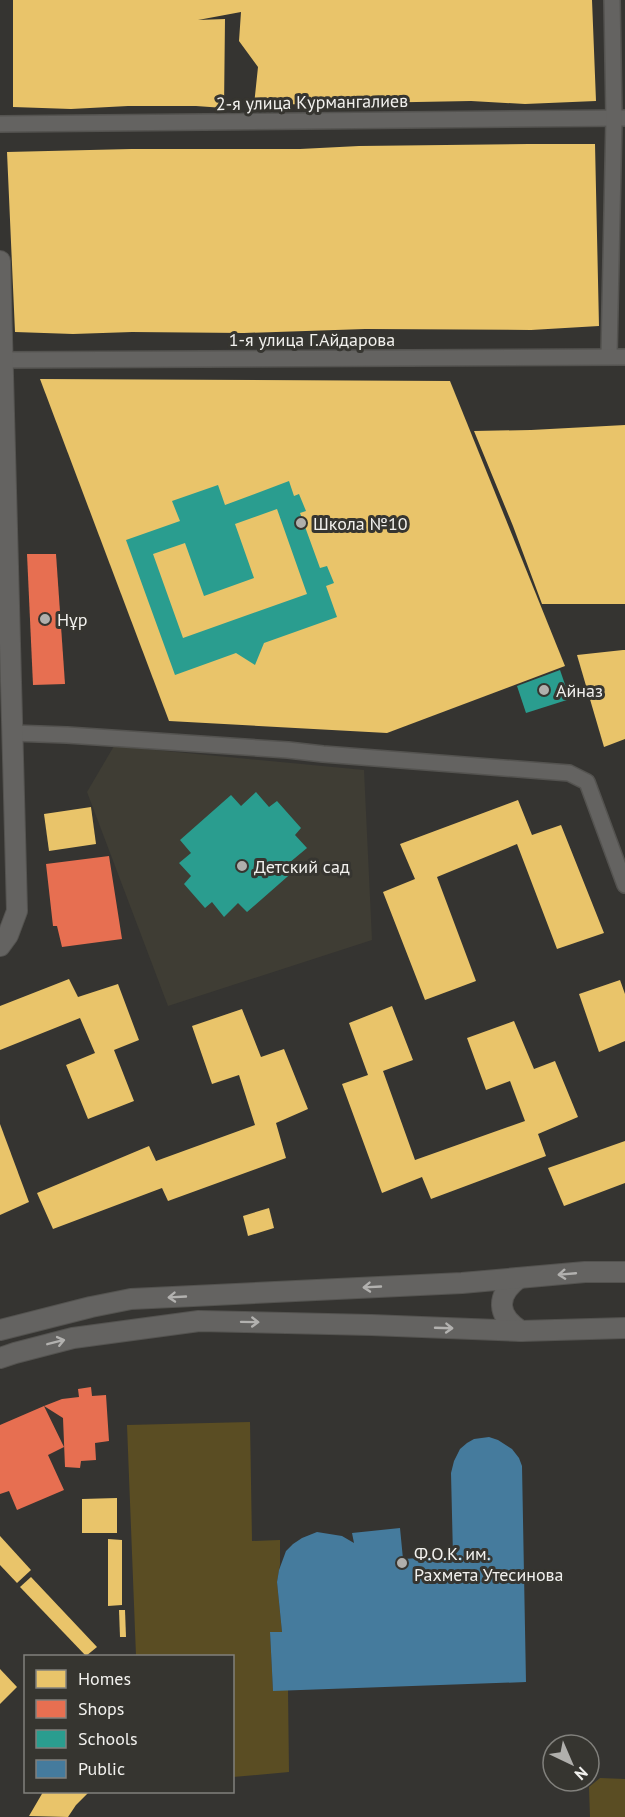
<svg xmlns="http://www.w3.org/2000/svg" width="625" height="1817" viewBox="0 0 625 1817" font-family="'PT Sans',sans-serif">
  <rect width="100%" height="100%" fill="#353431"/>
  <polygon fill="#3f3d34" points="114,746 364,770 372,940 168,1006 87,792"/>
  <g fill="#5a4d23">
    <polygon points="250,1422 252,1541 280,1540 280,1565 277,1582 282,1632 270,1633 273,1690 288,1690 289,1772 233,1777 232,1656 136,1656 127,1425"/>
    <polygon points="600,1778 625,1779 625,1817 590,1817 589,1787"/>
  </g>
  <g fill="#e9c46a">
    <polygon points="13,0 592,0 596,101 525,104 471,101 254,105 258,67 239,41 241,12 198,20 225,19 224,108 196,106 128,106 71,109 13,107"/>
    <polygon points="529,144 595,144 599,326 531,330 365,329 244,333 132,332 73,334 15,332 7,152 131,149 300,149 359,146"/>
    <polygon points="40,379 450,381 565,666 387,733 169,721"/>
    <polygon points="625,425 625,604 542,604 513,526 474,431 531,430"/>
    <polygon points="623,650 625,650 625,739 604,747 577,655"/>
    <polygon points="518,800 532,835 561,825 604,933 557,949 517,844 437,877 476,981 425,1000 383,892 415,879 400,844"/>
    <polygon points="91,807 96,844 49,851 44,814"/>
    <polygon points="69,979 78,997 118,984 139,1040 114,1050 134,1101 88,1119 66,1065 95,1053 80,1018 0,1050 0,1006"/>
    <polygon points="620,980 625,994 625,1041 599,1052 579,994"/>
    <polygon points="392,1006 413,1060 383,1071 415,1160 525,1121 510,1081 486,1090 467,1038 514,1021 534,1069 555,1061 578,1117 538,1134 546,1156 431,1199 422,1177 382,1193 342,1084 368,1075 349,1023"/>
    <polygon points="242,1009 261,1057 284,1049 308,1109 276,1123 286,1158 168,1201 162,1188 53,1229 37,1193 149,1146 156,1161 255,1125 239,1075 212,1084 192,1026"/>
    <polygon points="0,1124 29,1202 0,1215"/>
    <polygon points="625,1141 625,1183 564,1206 548,1168"/>
    <polygon points="269,1208 274,1228 248,1236 243,1216"/>
    <polygon points="117,1498 117,1533 82,1533 82,1499"/>
    <polygon points="0,1536 31,1570 17,1583 0,1565"/>
    <polygon points="108,1539 122,1540 122,1605 108,1606"/>
    <polygon points="31,1577 97,1647 86,1656 20,1587"/>
    <polygon points="119,1610 125,1610 126,1637 120,1637"/>
    <polygon points="0,1669 17,1687 0,1704"/>
    <polygon points="43,1792 89,1792 76,1805 68,1817 29,1816"/>
  </g>
  <g fill="#e76f51">
    <polygon points="27,554 56,554 65,684 33,685"/>
    <polygon points="109,856 122,939 62,947 57,926 53,926 46,864"/>
    <polygon points="91,1387 92,1396 106,1395 109,1441 95,1443 96,1460 81,1461 80,1468 65,1467 63,1418 44,1406 64,1447 48,1455 64,1490 17,1510 9,1491 0,1494 0,1425 44,1406 62,1399 79,1397 78,1389"/>
  </g>
  <g fill="#2a9d8f" fill-rule="evenodd">
    <path d="M289,481L294,496L299,494L306,511L300,513L320,568L327,566L334,583L326,586L337,617L264,643L255,665L236,653L175,675L126,540L180,521L172,501L218,485L225,505ZM277,509L307,594L183,638L153,554L185,543L204,596L254,578L235,524Z"/>
    <polygon points="560,670 570,699 526,713 517,686"/>
    <polygon points="256,792 269,807 277,801 301,828 295,835 307,848 289,863 295,870 247,912 238,903 224,917 212,902 205,908 184,884 191,876 179,863 191,853 180,840 231,795 241,806"/>
  </g>
  <polygon fill="#457b9d" points="489,1437 498,1440 512,1449 519,1458 522,1466 526,1682 273,1691 270,1632 282,1632 277,1582 279,1570 286,1551 293,1544 302,1538 317,1532 342,1536 354,1543 352,1533 400,1528 403,1559 453,1556 451,1473 454,1461 460,1449 467,1443 474,1439"/>
  <g fill="none" stroke-linecap="round" stroke-linejoin="round">
    <g stroke="#545350" stroke-width="18">
      <g id="minor">
        <polyline points="0,124 625,118"/>
        <polyline points="609,356 614,118 612,0"/>
        <polyline points="0,360 625,357"/>
        <polyline points="12,733 67,735 288,750 323,754 569,773 587,782 625,885"/>
      </g>
    </g>
    <g stroke="#545350" stroke-width="22">
      <g id="tertiary">
        <polyline points="0,261 17,911 8,935 0,946"/>
        <path d="M519,1278C495,1296 497,1316 521,1331"/>
        <polyline points="0,1330 91,1307 131,1299 462,1283 585,1272 625,1272"/>
        <polyline points="0,1358 15,1353 73,1338 199,1321 371,1325 521,1331 625,1328"/>
      </g>
    </g>
    <use href="#minor" stroke="#646361" stroke-width="15"/>
    <use href="#tertiary" stroke="#646361" stroke-width="20"/>
  </g>
  <defs><path id="oneway-shaft" d="M-6 0H5M1.5-3L5.5 0L1.5 3" fill="none" stroke-width="1.6" stroke-linecap="round" stroke-linejoin="round" transform="scale(1.5)"/></defs>
  <g stroke="#b2b1af">
    <use href="#oneway-shaft" transform="translate(567 1274) rotate(175)"/>
    <use href="#oneway-shaft" transform="translate(372 1287) rotate(177)"/>
    <use href="#oneway-shaft" transform="translate(177 1297) rotate(177)"/>
    <use href="#oneway-shaft" transform="translate(250 1322) rotate(1)"/>
    <use href="#oneway-shaft" transform="translate(444 1328) rotate(2)"/>
    <use href="#oneway-shaft" transform="translate(56 1342) rotate(-14)"/>
  </g>
  <g fill="#b0afac" stroke="#363530" stroke-width="2">
    <circle cx="301" cy="523" r="6"/>
    <circle cx="45" cy="619" r="6"/>
    <circle cx="544" cy="690" r="6"/>
    <circle cx="242" cy="866" r="6"/>
    <circle cx="402" cy="1563" r="6"/>
  </g>
  <g text-anchor="middle" dominant-baseline="central" stroke-width="6" stroke-linejoin="round" paint-order="stroke">
    <g font-size="18" fill="#f2f1ee" stroke="#363530">
      <text transform="translate(312 102) rotate(-1)">2-я улица Курмангалиев</text>
      <text x="312" y="339">1-я улица Г.Айдарова</text>
    </g>
    <g font-size="18" fill="#f2f1ee" stroke="#363530" text-anchor="start">
      <text x="313" y="523">Школа №10</text>
      <text x="57" y="619">Нұр</text>
      <text x="556" y="690">Айназ</text>
      <text x="254" y="866">Детский сад</text>
      <text x="414" y="1553">Ф.О.К. им.<tspan x="414" dy="21">Рахмета Утесинова</tspan></text>
    </g>
  </g>
  <rect x="24" y="1655" width="210" height="138" fill="#363530" stroke="#81807c" stroke-width="1.5"/>
  <rect x="36" y="1670" width="30" height="18" fill="#e9c46a" stroke="#81807c" stroke-width="1.5"/>
  <text x="78" y="1685" font-size="18" fill="#f2f1ee">Homes</text>
  <rect x="36" y="1700" width="30" height="18" fill="#e76f51" stroke="#81807c" stroke-width="1.5"/>
  <text x="78" y="1715" font-size="18" fill="#f2f1ee">Shops</text>
  <rect x="36" y="1730" width="30" height="18" fill="#2a9d8f" stroke="#81807c" stroke-width="1.5"/>
  <text x="78" y="1745" font-size="18" fill="#f2f1ee">Schools</text>
  <rect x="36" y="1760" width="30" height="18" fill="#457b9d" stroke="#81807c" stroke-width="1.5"/>
  <text x="78" y="1775" font-size="18" fill="#f2f1ee">Public</text>
  <g transform="translate(571 1763) rotate(136)"><circle r="28" fill="#363530" stroke="#81807c" stroke-width="1.5"/>
  <path d="M0-4.5L10 22L0 15L-10 22Z" fill="#b0afac"/>
  <text y="-9" font-size="16" font-weight="bold" text-anchor="middle" fill="#f2f1ee">N</text>
  </g>
</svg>
